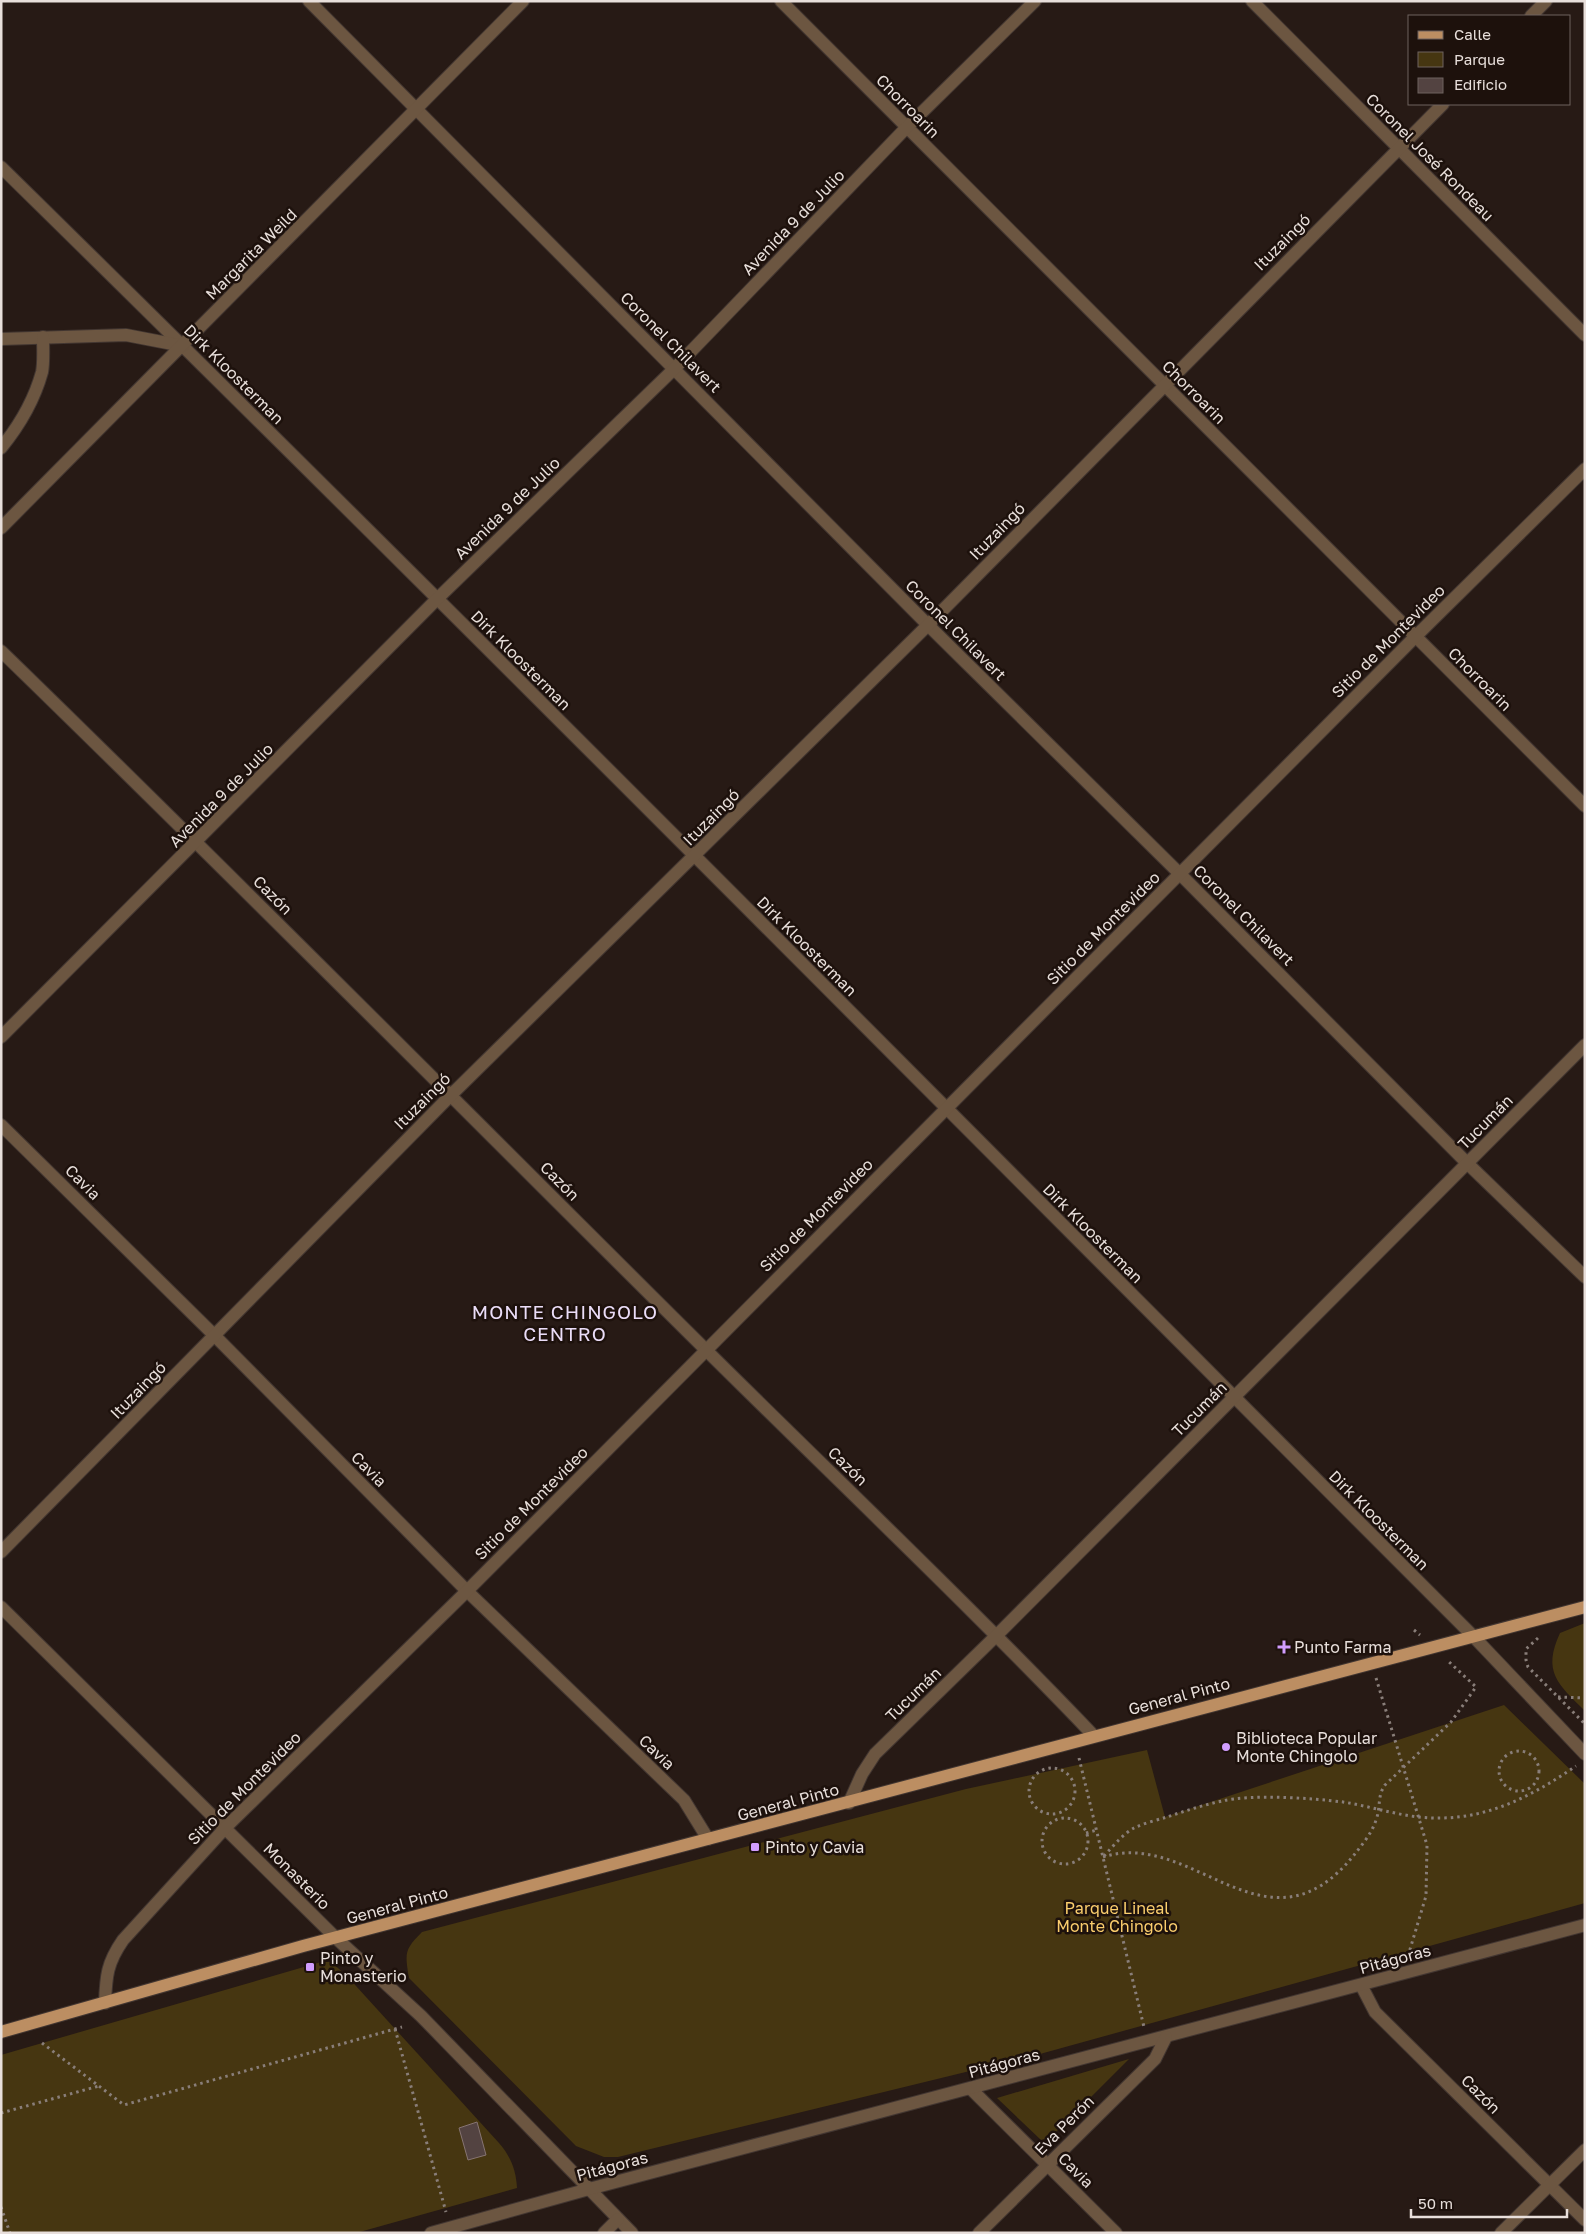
<svg xmlns="http://www.w3.org/2000/svg" width="1586" height="2234" viewBox="0 0 1586 2234" font-family="'Golos Text',sans-serif">
  <rect width="100%" height="100%" fill="#271a15"/>
  <g fill="#463611">
    <path d="M1585,1623V1711C1558,1684 1542,1672 1560,1633Z"/>
    <path d="M1504,1705L1585,1784V1903L1040,2054L618,2157H604L576,2146L409,1978C405,1953 404,1950 422,1932L966,1789L1147,1750L1165,1817Z"/>
    <path d="M321,1962H331L346,1975L499,2143C511,2157 516,2170 517,2188L356,2233H1V2055Z"/>
    <polygon points="1129,2059 1051,2137 1041,2140 997,2098"/>
  </g>
  <polygon fill="#534341" stroke="#867472" points="477,2122 486,2155 468,2160 459,2128"/>
  <g fill="none" stroke-linecap="round" stroke-linejoin="round">
    <g stroke="#423631" stroke-width="14">
      <g id="minor">
        <polyline points="309,1 928,625 1180,874 1467,1163 1585,1277"/>
        <polyline points="781,1 1585,806"/>
        <polyline points="1252,1 1585,335"/>
        <polyline points="1531,16 1546,1"/>
        <path d="M1,167C496,653 983,1146 1473,1636L1585,1754"/>
        <polyline points="1,339 126,335 183,346"/>
        <path d="M1,448C19,426 34,401 42,372C44,362 43,348 43,337"/>
        <polyline points="1,528 523,1"/>
        <path d="M1,651C238,881 470,1116 704,1348C834,1477 967,1603 1094,1736"/>
        <polyline points="1,1037 437,599 674,369 906,128 1035,1"/>
        <polyline points="1,1125 214,1335 467,1591 684,1800 708,1839"/>
        <polyline points="1,1552 451,1095 928,625 1443,104"/>
        <polyline points="1,1607 336,1938 421,2016 632,2233"/>
        <polyline points="849,1803 862,1774 875,1754 997,1635 1585,1045"/>
        <polyline points="1361,1985 1375,2012 1585,2220"/>
        <path d="M105,2003C106,1976 107,1963 123,1940L226,1827L467,1591L1415,637L1585,469"/>
        <polyline points="971,2089 1116,2233"/>
        <polyline points="431,2233 589,2189 1585,1925"/>
        <polyline points="604,2233 618,2219"/>
        <polyline points="979,2233 1155,2059 1166,2037"/>
        <polyline points="1501,2233 1585,2150"/>
      </g>
    </g>
    <g stroke="#423631" stroke-width="14">
      <polyline id="major" points="1,2032 303,1946 1585,1607"/>
    </g>
    <g stroke="#897e79" stroke-width="3" stroke-dasharray="2.5 4" stroke-linecap="butt">
      <polyline points="1414,1630 1420,1635"/>
      <polyline points="1538,1638 1526,1649 1526,1660 1528,1667 1585,1724"/>
      <polyline points="1376,1678 1427,1845 1426,1896 1408,1956"/>
      <polyline points="1558,1697 1585,1698"/>
      <circle cx="1519" cy="1771" r="20"/>
      <polyline points="1079,1758 1144,2027"/>
      <circle cx="1052" cy="1791" r="23"/>
      <circle cx="1065" cy="1841" r="23"/>
      <polyline points="1086,1833 1097,1830"/>
      <path d="M1104,1856C1113,1846 1123,1834 1134,1828C1144,1823 1157,1820 1167,1817C1185,1811 1203,1805 1222,1801C1253,1794 1310,1798 1343,1802C1375,1807 1407,1819 1440,1818C1491,1818 1535,1794 1576,1766"/>
      <path d="M1103,1857C1194,1828 1267,1963 1354,1855C1362,1845 1372,1833 1376,1820C1381,1807 1377,1796 1385,1785L1451,1722L1476,1687L1447,1660"/>
      <polyline points="395,2029 446,2212"/>
      <polyline points="42,2043 124,2105 402,2027"/>
      <polyline points="1,2113 99,2086"/>
      <polyline points="1,2207 10,2233"/>
    </g>
    <use href="#minor" stroke="#6c5641" stroke-width="12"/>
    <use href="#major" stroke="#bc8e62" stroke-width="12"/>
  </g>
  <g fill="#d19dfe" stroke="#1d110c" stroke-width="2">
    <path d="M1281.5 1639.5h5v5h5v5h-5v5h-5v-5h-5v-5h5z"/>
    <circle cx="1226" cy="1747" r="5"/>
    <rect x="750" y="1842" width="10" height="10" rx="2.5"/>
    <rect x="305" y="1962" width="10" height="10" rx="2.5"/>
  </g>
  <g text-anchor="middle" dominant-baseline="central" stroke-width="5" stroke-linejoin="round" paint-order="stroke">
    <g font-size="16" fill="#e8dfdb" stroke="#1d110c">
      <text transform="translate(908 106) rotate(45)">Chorroarin</text>
      <text transform="translate(1430 157) rotate(45)">Coronel José Rondeau</text>
      <text transform="translate(793 222) rotate(-46)">Avenida 9 de Julio</text>
      <text transform="translate(1282 242) rotate(-45)">Ituzaingó</text>
      <text transform="translate(251 254) rotate(-45)">Margarita Weild</text>
      <text transform="translate(671 342) rotate(45)">Coronel Chilavert</text>
      <text transform="translate(234 374) rotate(45)">Dirk Kloosterman</text>
      <text transform="translate(1194 392) rotate(45)">Chorroarin</text>
      <text transform="translate(507 508) rotate(-44)">Avenida 9 de Julio</text>
      <text transform="translate(997 531) rotate(-46)">Ituzaingó</text>
      <text transform="translate(956 630) rotate(45)">Coronel Chilavert</text>
      <text transform="translate(1388 641) rotate(-45)">Sitio de Montevideo</text>
      <text transform="translate(521 660) rotate(45)">Dirk Kloosterman</text>
      <text transform="translate(1480 679) rotate(45)">Chorroarin</text>
      <text transform="translate(221 795) rotate(-45)">Avenida 9 de Julio</text>
      <text transform="translate(711 817) rotate(-45)">Ituzaingó</text>
      <text transform="translate(273 895) rotate(45)">Cazón</text>
      <text transform="translate(1244 915) rotate(45)">Coronel Chilavert</text>
      <text transform="translate(1103 928) rotate(-45)">Sitio de Montevideo</text>
      <text transform="translate(807 946) rotate(45)">Dirk Kloosterman</text>
      <text transform="translate(422 1101) rotate(-45)">Ituzaingó</text>
      <text transform="translate(1485 1122) rotate(-45)">Tucumán</text>
      <text transform="translate(560 1181) rotate(45)">Cazón</text>
      <text transform="translate(83 1182) rotate(45)">Cavia</text>
      <text transform="translate(816 1215) rotate(-45)">Sitio de Montevideo</text>
      <text transform="translate(1093 1233) rotate(45)">Dirk Kloosterman</text>
      <text transform="translate(138 1390) rotate(-46)">Ituzaingó</text>
      <text transform="translate(1199 1409) rotate(-45)">Tucumán</text>
      <text transform="translate(848 1466) rotate(44)">Cazón</text>
      <text transform="translate(369 1469) rotate(45)">Cavia</text>
      <text transform="translate(531 1503) rotate(-45)">Sitio de Montevideo</text>
      <text transform="translate(1379 1520) rotate(45)">Dirk Kloosterman</text>
      <text transform="translate(913 1694) rotate(-44)">Tucumán</text>
      <text transform="translate(1179 1696) rotate(-15)">General Pinto</text>
      <text transform="translate(657 1752) rotate(44)">Cavia</text>
      <text transform="translate(244 1788) rotate(-45)">Sitio de Montevideo</text>
      <text transform="translate(788 1802) rotate(-15)">General Pinto</text>
      <text transform="translate(297 1876) rotate(45)">Monasterio</text>
      <text transform="translate(397 1905) rotate(-15)">General Pinto</text>
      <text transform="translate(1395 1959) rotate(-15)">Pitágoras</text>
      <text transform="translate(1004 2063) rotate(-15)">Pitágoras</text>
      <text transform="translate(1481 2094) rotate(45)">Cazón</text>
      <text transform="translate(1064 2125) rotate(-45)">Eva Perón</text>
      <text transform="translate(612 2166) rotate(-15)">Pitágoras</text>
      <text transform="translate(1076 2170) rotate(45)">Cavia</text>
    </g>
    <g font-size="16" fill="#e8dfdb" stroke="#1d110c" text-anchor="start">
      <text x="1294" y="1647">Punto Farma</text>
      <text x="1236" y="1738">Biblioteca Popular<tspan x="1236" dy="18">Monte Chingolo</tspan></text>
      <text x="765" y="1847">Pinto y Cavia</text>
      <text x="320" y="1958">Pinto y<tspan x="320" dy="18">Monasterio</tspan></text>
    </g>
    <g font-size="16" fill="#fbce6d" stroke="#1d110c">
      <text x="1117" y="1908">Parque Lineal<tspan x="1117" dy="18">Monte Chingolo</tspan></text>
    </g>
    <g font-size="19" letter-spacing="1" fill="#ebddf8" stroke="#1d110c">
      <text x="565" y="1311">MONTE CHINGOLO<tspan x="565" dy="22">CENTRO</tspan></text>
    </g>
  </g>
  <rect width="1586" height="2234" fill="none" stroke="#e8dfdb" stroke-width="5"/>
  <rect x="1408" y="15" width="162" height="90" fill="#1d110c" stroke="#6e635f"/>
  <rect x="1418" y="31" width="25" height="8" fill="#bc8e62" stroke="#6e635f"/>
  <text x="1454" y="40" font-size="15" fill="#e8dfdb">Calle</text>
  <rect x="1418" y="52" width="25" height="15" fill="#463611" stroke="#6e635f"/>
  <text x="1454" y="65" font-size="15" fill="#e8dfdb">Parque</text>
  <rect x="1418" y="78" width="25" height="15" fill="#534341" stroke="#6e635f"/>
  <text x="1454" y="90" font-size="15" fill="#e8dfdb">Edificio</text>
  <path d="M1411 2209v8h156v-8" fill="none" stroke="#e8dfdb" stroke-width="2.5"/>
  <text x="1418" y="2209" font-size="15" fill="#e8dfdb" stroke="#1d110c" stroke-width="4" paint-order="stroke">50 m</text>
</svg>
